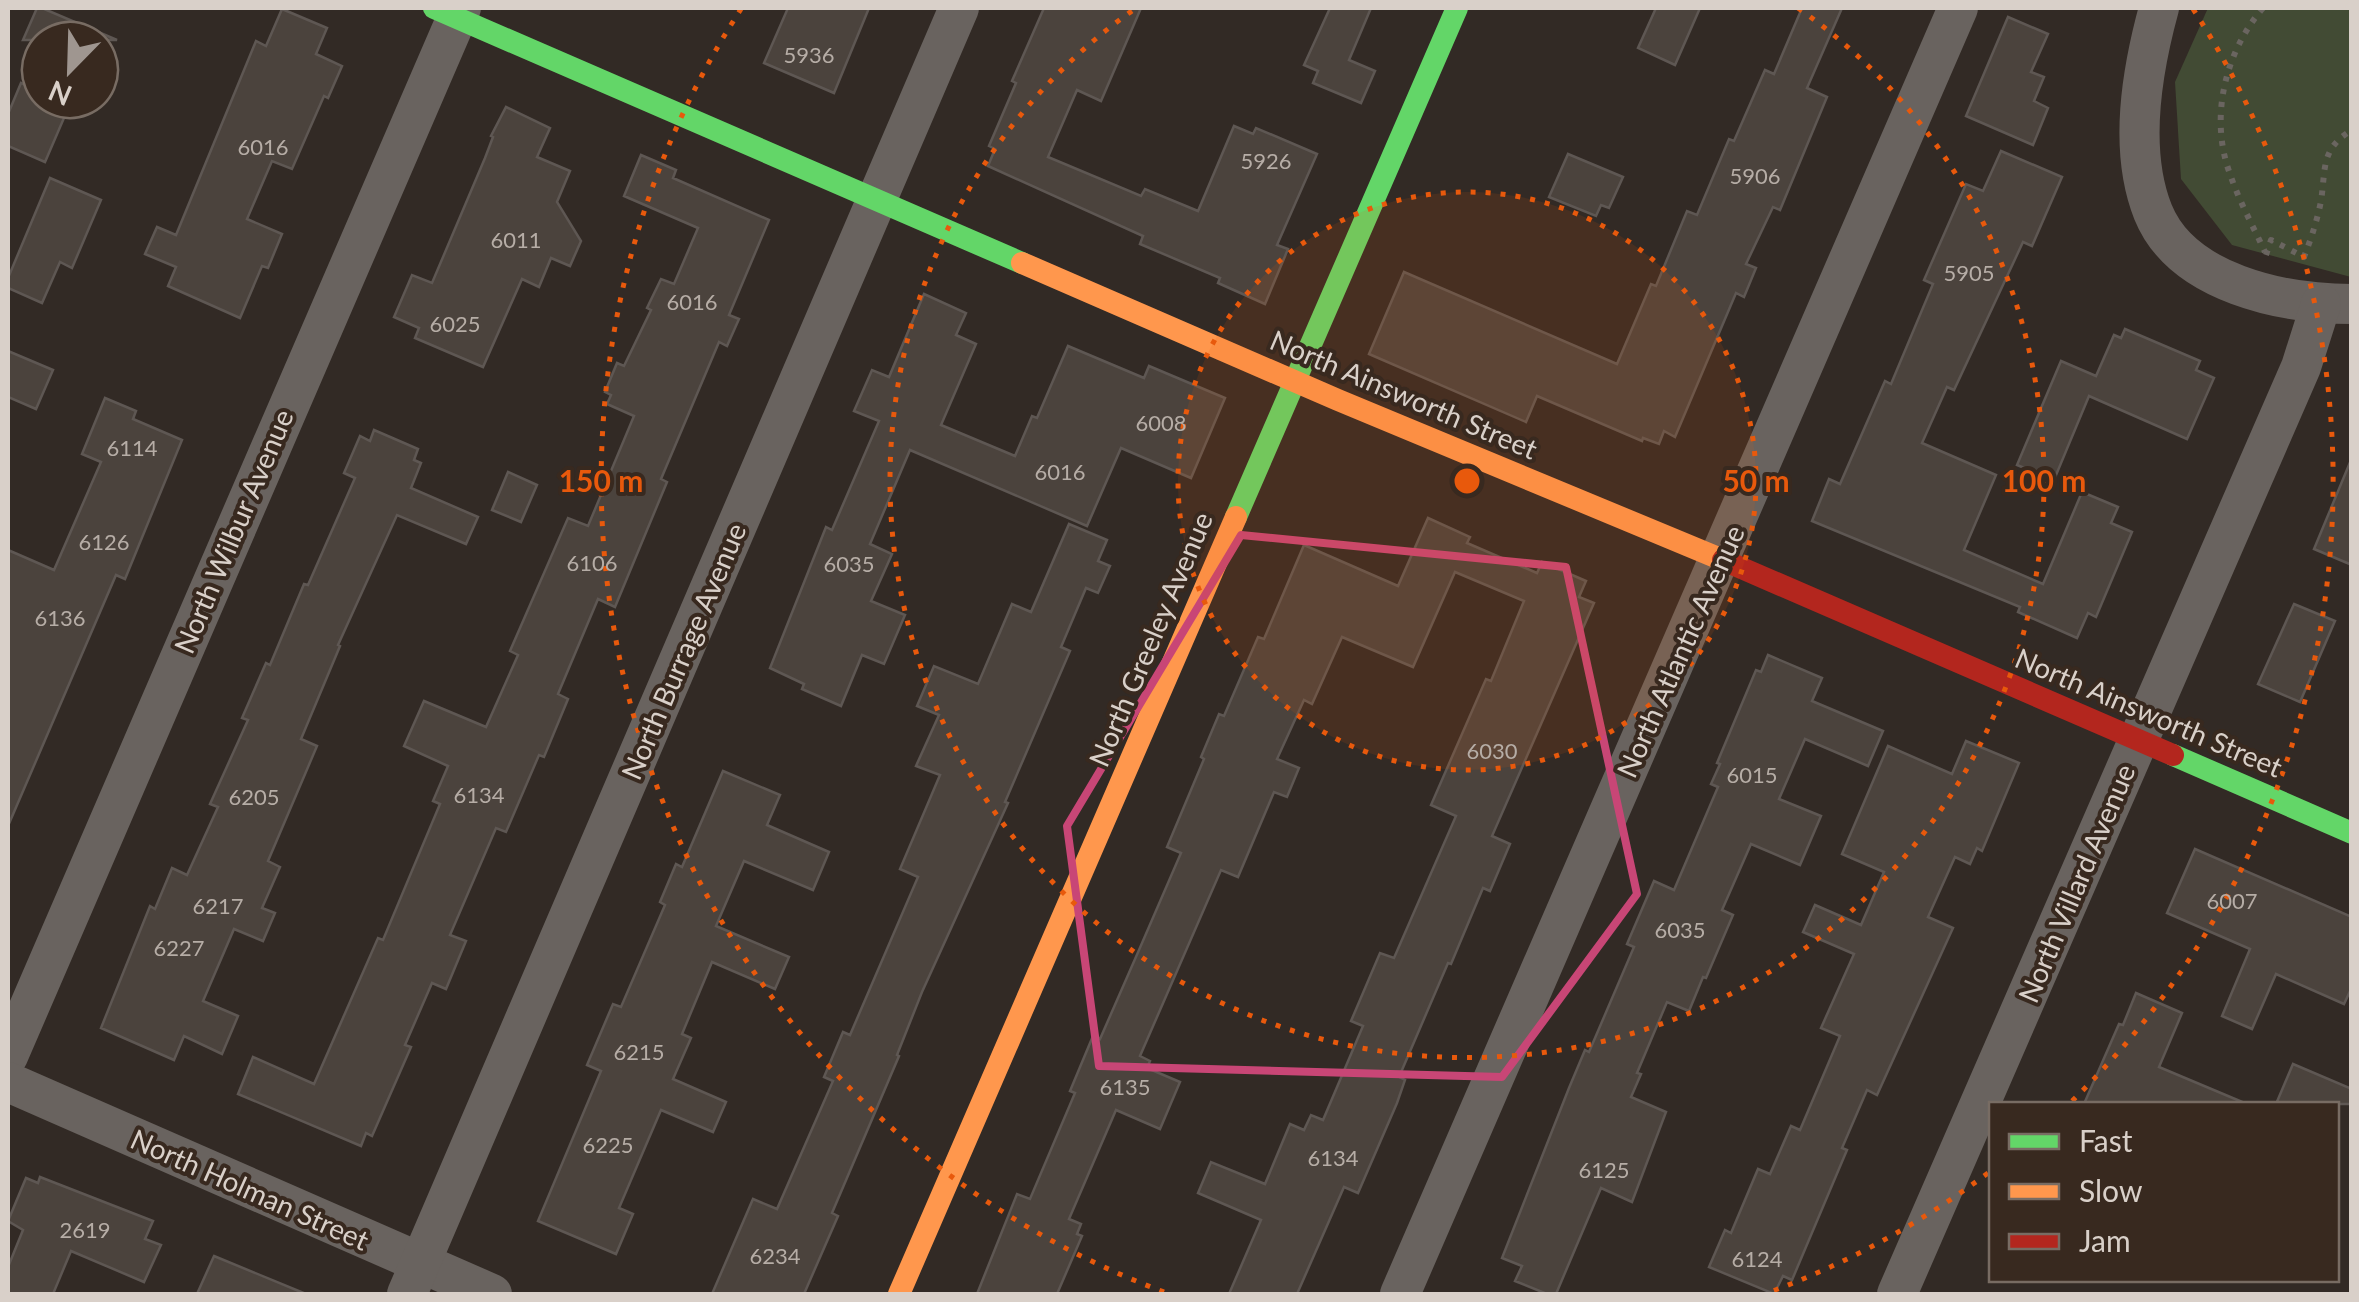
<svg xmlns="http://www.w3.org/2000/svg" width="2359" height="1302" viewBox="0 0 2359 1302" font-family="Lato,sans-serif">
  <rect width="100%" height="100%" fill="#322a25"/>
  <polygon fill="#424b34" points="2208,8 2351,8 2351,277 2232,245 2181,179 2175,82"/>
  <g fill="#4b433d" stroke="#5e5753" stroke-width="2.5">
    <polygon points="37,8 42,8 117,40 23,40"/>
    <polygon points="788,8 869,8 834,93 764,63"/>
    <polygon points="1044,8 1141,8 1101,101 1077,90 1048,157 1141,196 1145,189 1198,211 1234,126 1253,134 1256,128 1317,154 1277,245 1288,249 1265,304 1218,283 1220,278 1140,244 1143,236 988,166 995,149 989,146 1016,83 1012,81"/>
    <polygon points="1330,8 1371,8 1349,60 1375,71 1361,103 1313,83 1318,71 1304,65"/>
    <polygon points="1656,8 1700,8 1675,65 1638,48"/>
    <polygon points="1802,8 1842,8 1807,88 1827,97 1780,210 1773,207 1746,264 1756,268 1744,297 1736,293 1675,437 1664,431 1659,444 1643,438 1642,441 1537,396 1526,422 1369,354 1404,272 1617,364 1651,284 1656,286 1687,211 1697,215 1729,139 1734,141 1765,70 1774,74"/>
    <polygon points="282,9 327,28 316,54 342,66 328,98 324,96 292,169 272,161 247,219 282,234 268,268 262,266 240,318 168,286 176,267 145,254 157,227 176,235 256,41 266,46"/>
    <polygon points="2008,17 2048,34 2031,72 2044,77 2034,101 2048,108 2033,145 1966,116"/>
    <polygon points="21,83 40,91 40,100 61,100 70,104 45,162 8,146 8,114"/>
    <polygon points="506,107 550,128 537,157 570,171 557,202 581,241 570,266 551,258 539,287 522,279 483,367 415,338 419,328 394,317 412,275 432,283 485,158 493,137 491,136"/>
    <polygon points="2001,151 2062,177 2032,246 2023,242 1954,390 1947,387 1922,443 1996,475 1964,550 2043,584 2082,492 2118,507 2111,523 2132,532 2096,617 2088,613 2077,638 2018,612 2020,607 1812,521 1829,479 1840,484 1885,381 1891,384 1933,284 1924,280 1966,184 1983,191"/>
    <polygon points="1568,154 1623,177 1609,208 1601,205 1596,216 1549,197"/>
    <polygon points="641,155 676,170 673,178 769,220 729,315 739,319 727,346 719,342 661,479 667,482 615,607 598,599 558,694 568,699 544,757 539,755 506,832 496,828 450,935 466,941 446,989 432,983 405,1045 411,1047 372,1136 366,1133 361,1146 238,1094 253,1057 314,1084 378,938 383,940 440,804 433,801 448,766 404,746 424,701 486,727 518,655 510,651 568,518 588,526 634,416 607,404 611,395 605,392 617,363 624,366 651,310 647,308 661,279 674,284 698,228 624,196"/>
    <polygon points="50,178 101,200 72,268 60,262 42,303 8,288 8,278"/>
    <polygon points="924,294 966,313 956,335 976,344 941,425 1015,456 1032,416 1037,418 1068,346 1144,378 1149,366 1225,398 1191,478 1121,448 1087,526 910,450 870,544 892,554 871,601 905,615 884,664 862,655 841,706 802,689 804,684 770,668 826,527 832,530 879,421 854,411 872,370 889,377"/>
    <polygon points="2125,329 2200,361 2196,370 2214,378 2187,439 2089,396 2054,480 2017,465 2061,361 2096,376 2114,335 2121,338"/>
    <polygon points="8,351 53,370 36,409 8,397"/>
    <polygon points="105,398 136,411 133,419 182,440 125,579 116,575 8,826 8,550 54,570 101,462 82,454"/>
    <polygon points="374,430 418,449 414,460 421,463 411,488 478,517 466,544 397,515 338,645 340,646 301,739 317,746 268,861 280,867 262,908 275,913 263,941 234,929 203,1001 238,1016 222,1054 184,1036 174,1060 101,1028 150,906 155,909 172,868 187,875 218,807 210,804 248,720 242,718 266,663 270,665 304,584 308,585 355,478 344,473 360,436 370,441"/>
    <polygon points="2351,460 2352,460 2352,565 2314,549"/>
    <polygon points="508,472 537,485 521,522 492,510"/>
    <polygon points="1428,518 1470,537 1467,543 1537,573 1542,562 1586,581 1579,597 1594,603 1492,836 1510,844 1490,891 1483,888 1451,964 1448,963 1399,1077 1405,1080 1397,1103 1358,1193 1344,1187 1297,1294 1229,1294 1261,1220 1198,1193 1211,1162 1265,1184 1290,1124 1304,1130 1311,1115 1323,1120 1363,1026 1351,1021 1380,953 1394,958 1456,816 1431,805 1486,679 1491,681 1524,601 1455,572 1413,667 1342,637 1312,704 1304,700 1277,759 1299,768 1287,797 1274,792 1238,877 1221,870 1140,1056 1150,1061 1147,1068 1180,1082 1160,1129 1116,1110 1069,1219 1081,1224 1077,1234 1082,1236 1057,1294 977,1294 1017,1194 1030,1199 1075,1093 1070,1091 1093,1036 1100,1039 1139,950 1181,853 1167,847 1204,759 1201,757 1219,714 1224,716 1258,637 1264,639 1304,545 1398,586"/>
    <polygon points="1069,524 1107,540 1098,561 1110,566 1098,593 1086,588 1061,647 1070,651 1005,802 1008,803 922,992 897,1055 899,1056 832,1213 838,1216 804,1294 712,1294 753,1199 777,1209 833,1081 824,1077 843,1032 850,1035 918,877 900,869 940,775 916,766 939,715 917,706 934,666 978,684 1012,604 1031,612"/>
    <polygon points="2294,604 2335,621 2300,702 2258,684"/>
    <polygon points="1768,655 1822,678 1812,701 1883,731 1868,766 1805,739 1779,799 1821,816 1800,865 1751,844 1722,910 1733,915 1706,978 1703,977 1689,1011 1667,1002 1637,1073 1641,1074 1631,1097 1666,1112 1632,1202 1601,1188 1556,1294 1547,1294 1515,1281 1522,1266 1502,1258 1569,1088 1585,1050 1589,1052 1634,947 1627,944 1654,881 1674,890 1718,787 1711,784 1720,764 1717,763 1756,670 1761,672"/>
    <polygon points="1966,741 2019,763 1982,851 1977,848 1970,864 1955,857 1928,917 1953,928 1877,1095 1867,1090 1842,1148 1847,1150 1792,1280 1783,1276 1774,1294 1709,1267 1725,1230 1731,1233 1758,1169 1770,1174 1791,1126 1800,1130 1840,1036 1821,1028 1854,954 1803,932 1815,905 1861,925 1884,872 1842,854 1888,746 1952,774"/>
    <polygon points="723,771 780,795 767,825 829,852 813,890 744,861 716,926 789,957 775,989 712,962 682,1034 691,1038 673,1079 726,1102 713,1132 661,1110 619,1208 633,1214 616,1254 538,1221 601,1071 587,1065 613,1004 621,1007 665,905 660,902 676,864 682,867"/>
    <polygon points="2195,849 2352,917 2352,987 2344,1004 2276,974 2252,1029 2222,1016 2250,949 2167,913"/>
    <polygon points="2136,993 2182,1013 2159,1067 2247,1104 2084,1104 2119,1024 2123,1025"/>
    <polygon points="2293,1064 2352,1089 2352,1104 2276,1104"/>
    <polygon points="40,1177 153,1221 145,1239 161,1245 144,1282 71,1251 53,1294 8,1294 8,1267 23,1230 8,1221 26,1178 38,1183"/>
    <polygon points="214,1256 306,1294 197,1294"/>
  </g>
  <g fill="none" stroke-linecap="round" stroke-linejoin="round">
    <g stroke="#6a6560" stroke-width="6" stroke-dasharray="5 8" stroke-linecap="butt">
      <path d="M2263,8C2225,52 2209,118 2230,174C2239,201 2253,226 2265,252"/>
      <path d="M2266,255L2271,240L2304,257C2311,239 2317,221 2321,201C2326,169 2320,149 2352,130"/>
    </g>
    <g stroke="#69635f" stroke-width="40">
      <path d="M2159,8C2142,70 2128,149 2153,212C2182,284 2284,304 2352,304"/>
      <polyline points="8,1056 461,8"/>
      <polyline points="8,1082 492,1294"/>
      <polyline points="407,1294 959,8"/>
      <polyline points="1400,1294 1958,8"/>
      <polyline points="1897,1294 2301,367 2321,304"/>
    </g>
    <g stroke="#63d668" stroke-width="22">
      <polyline points="434,8 1022,263"/>
      <polyline points="1236,517 1457,8"/>
      <polyline points="2173,755 2352,833"/>
    </g>
    <g stroke="#ff974d" stroke-width="22">
      <polyline points="1022,263 1338,400 1723,560"/>
      <polyline points="899,1294 1236,517"/>
    </g>
    <polyline stroke="#b3261e" stroke-width="22" points="1723,560 2173,755"/>
  </g>
  <path fill="none" stroke="#c84676" stroke-width="8" stroke-linejoin="round" d="M1241,535L1566,567L1637,894L1502,1077L1099,1066L1067,826Z"/>
  <circle cx="1467" cy="481" r="289" fill="#e8590c" fill-opacity=".12"/>
  <g fill="none" stroke="#e8590c" stroke-width="5" stroke-dasharray="5 10">
    <circle cx="1467" cy="481" r="289"/>
    <path d="M1798 8A577 577 0 1 1 1136 8"/>
    <path d="M1988 1173A866 866 0 0 1 1770 1292M1164 1292A866 866 0 0 1 741 9M2193 9A866 866 0 0 1 2069 1104"/>
  </g>
  <g text-anchor="middle" dominant-baseline="central" stroke-width="8" stroke-linejoin="round" paint-order="stroke">
    <g font-size="22" fill="#b6ada6">
      <text x="809" y="54">5936</text>
      <text x="263" y="146">6016</text>
      <text x="1266" y="160">5926</text>
      <text x="1755" y="175">5906</text>
      <text x="516" y="239">6011</text>
      <text x="1969" y="272">5905</text>
      <text x="692" y="301">6016</text>
      <text x="455" y="323">6025</text>
      <text x="1161" y="422">6008</text>
      <text x="132" y="447">6114</text>
      <text x="1060" y="471">6016</text>
      <text x="104" y="541">6126</text>
      <text x="592" y="562">6106</text>
      <text x="849" y="563">6035</text>
      <text x="60" y="617">6136</text>
      <text x="1492" y="750">6030</text>
      <text x="1752" y="774">6015</text>
      <text x="479" y="794">6134</text>
      <text x="254" y="796">6205</text>
      <text x="2232" y="900">6007</text>
      <text x="218" y="905">6217</text>
      <text x="1680" y="929">6035</text>
      <text x="179" y="947">6227</text>
      <text x="639" y="1051">6215</text>
      <text x="1125" y="1086">6135</text>
      <text x="608" y="1144">6225</text>
      <text x="1333" y="1157">6134</text>
      <text x="1604" y="1169">6125</text>
      <text x="85" y="1229">2619</text>
      <text x="775" y="1255">6234</text>
      <text x="1757" y="1258">6124</text>
    </g>
    <g font-size="28" fill="#d9d0c9" stroke="#38291f">
      <text transform="translate(1404 394) rotate(23)">North Ainsworth Street</text>
      <text transform="translate(233 531) rotate(-67)">North Wilbur Avenue</text>
      <text transform="translate(1150 639) rotate(-67)">North Greeley Avenue</text>
      <text transform="translate(683 651) rotate(-67)">North Burrage Avenue</text>
      <text transform="translate(1680 651) rotate(-66)">North Atlantic Avenue</text>
      <text transform="translate(2149 712) rotate(23)">North Ainsworth Street</text>
      <text transform="translate(2076 883) rotate(-67)">North Villard Avenue</text>
      <text transform="translate(250 1189) rotate(24)">North Holman Street</text>
    </g>
  </g>
  <circle cx="1467" cy="481" r="15" fill="#e8590c" stroke="#38291f" stroke-width="5"/>
  <g font-size="30" text-anchor="middle" font-weight="bold" fill="#e8590c" stroke="#38291f" stroke-width="8" stroke-linejoin="round" paint-order="stroke">
    <text x="1756" y="492">50 m</text>
    <text x="2044" y="492">100 m</text>
    <text x="601" y="492">150 m</text>
  </g>
  <rect width="2359" height="1302" fill="none" stroke="#d9d0c9" stroke-width="20"/>
  <rect x="1989" y="1102" width="350" height="180" fill="#38291f" stroke="#786c63" stroke-width="2.5"/>
  <rect x="2009" y="1134" width="50" height="15" fill="#63d668" stroke="#786c63" stroke-width="2.5"/>
  <text x="2079" y="1152" font-size="30" fill="#d9d0c9">Fast</text>
  <rect x="2009" y="1184" width="50" height="15" fill="#ff974d" stroke="#786c63" stroke-width="2.5"/>
  <text x="2079" y="1202" font-size="30" fill="#d9d0c9">Slow</text>
  <rect x="2009" y="1234" width="50" height="15" fill="#b3261e" stroke="#786c63" stroke-width="2.5"/>
  <text x="2079" y="1252" font-size="30" fill="#d9d0c9">Jam</text>
  <g transform="translate(70 70) rotate(203)"><circle r="48" fill="#38291f" stroke="#786c63" stroke-width="2.5"/>
  <path d="M0-8L18 38L0 25L-18 38Z" fill="#9f9690"/>
  <text y="-15" font-size="28" font-weight="bold" text-anchor="middle" fill="#d9d0c9">N</text>
  </g>
</svg>
